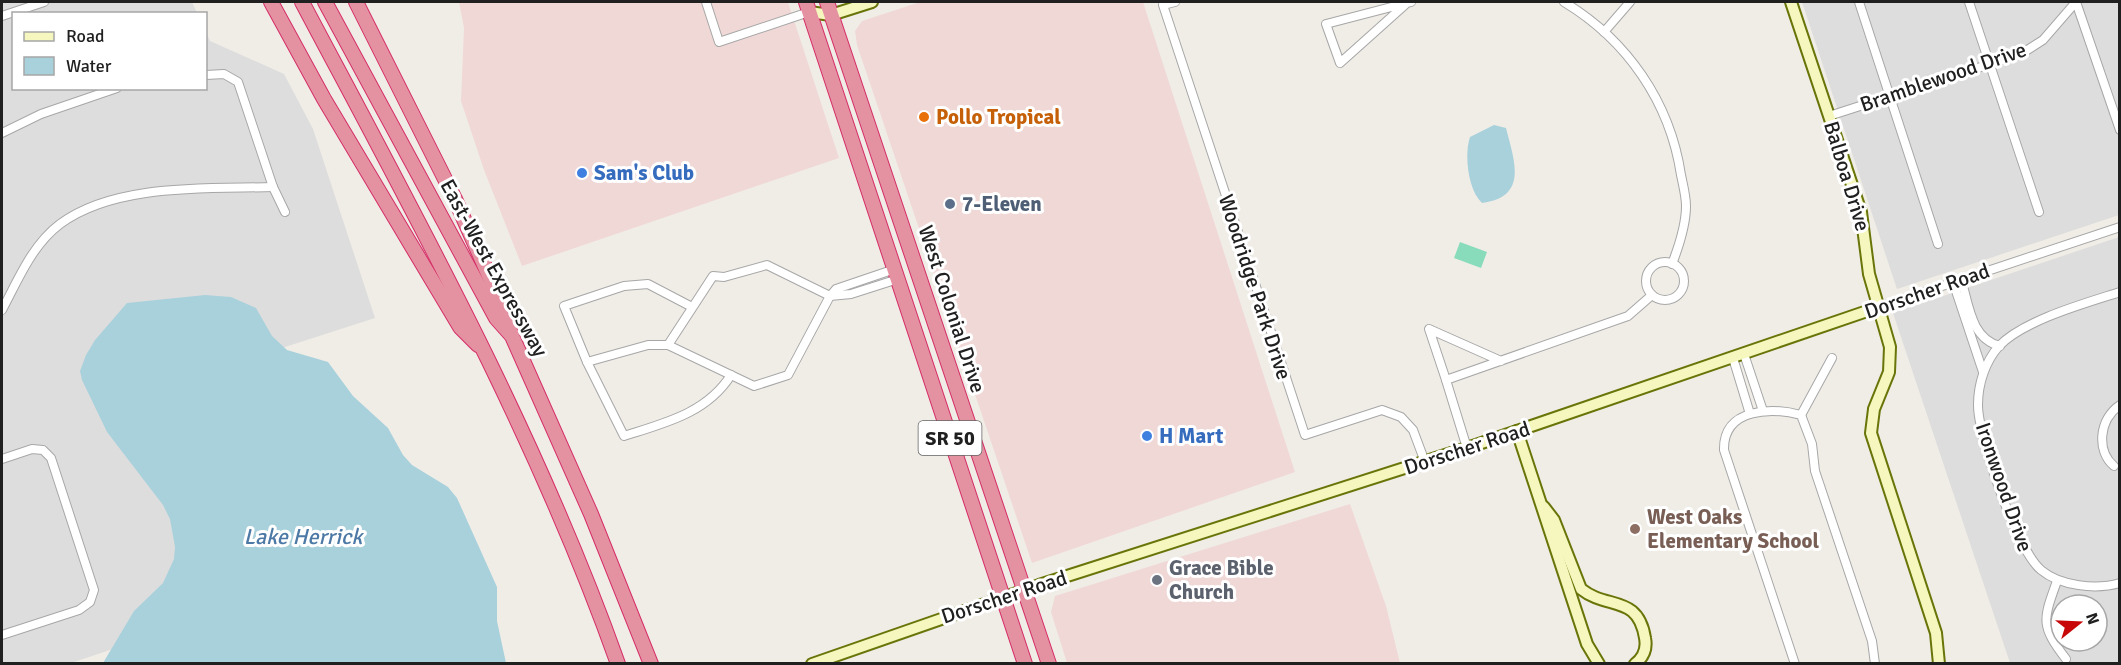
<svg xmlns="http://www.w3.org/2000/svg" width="2121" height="665" viewBox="0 0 2121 665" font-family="Signika,sans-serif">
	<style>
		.residential { fill: #dedddd; fill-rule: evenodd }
		.commercial { fill: #f0d8d7 }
		.pitch { fill: #88dcbb }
		.water { fill: #a9d1dc }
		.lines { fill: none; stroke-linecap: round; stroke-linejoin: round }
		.street-casing { stroke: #a7a7a7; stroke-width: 10 }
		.secondary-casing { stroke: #697509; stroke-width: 14 }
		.highway-casing { stroke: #d52e67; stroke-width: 16 }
		.street { stroke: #fff; stroke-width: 8 }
		.secondary { stroke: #f5f7be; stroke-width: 10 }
		.highway { stroke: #e492a2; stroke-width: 14 }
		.food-dot { fill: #e8710a; stroke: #fff; stroke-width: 2 }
		.shop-dot { fill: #3f7fe0; stroke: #fff; stroke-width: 2 }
		.service-dot { fill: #5c6f8a; stroke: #fff; stroke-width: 2 }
		.education-dot { fill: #8d6e63; stroke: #fff; stroke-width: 2 }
		.worship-dot { fill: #6b7280; stroke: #fff; stroke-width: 2 }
		.labels { text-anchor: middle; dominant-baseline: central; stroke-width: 6; stroke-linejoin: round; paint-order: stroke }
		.shield { fill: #fff; stroke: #636363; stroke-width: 1.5 }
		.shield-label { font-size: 20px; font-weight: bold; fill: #202020 }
		.street-label { font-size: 21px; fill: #202020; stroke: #fff }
		.food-label { font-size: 21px; font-weight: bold; fill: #c56008; stroke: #fff; text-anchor: start }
		.shop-label { font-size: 21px; font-weight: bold; fill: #366cbe; stroke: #fff; text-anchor: start }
		.service-label { font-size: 21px; font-weight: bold; fill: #4e5e75; stroke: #fff; text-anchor: start }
		.education-label { font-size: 21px; font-weight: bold; fill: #785e54; stroke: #fff; text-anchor: start }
		.worship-label { font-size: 21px; font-weight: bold; fill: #5b616d; stroke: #fff; text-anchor: start }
		.water-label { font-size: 22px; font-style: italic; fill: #4c79a5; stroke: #fff }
	</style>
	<rect width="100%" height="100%" fill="#f0ede7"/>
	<g class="residential">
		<path d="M2 2H192L197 13 14 14V88H206V32L210 41 284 74 313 129 375 318 211 371 284 592 71 663H2Z"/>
		<path d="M1802 2H2119V215L1897 289Z"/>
		<path d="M2119 237V663H2010L1893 313ZM2061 605H2097V641H2061Z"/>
	</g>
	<g class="commercial">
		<path d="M459 2H788L839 158 522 266 484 170 461 101 464 28Z"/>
		<path d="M920 2H1143L1295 472 1032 563 857 45 855 31 862 21Z"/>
		<path d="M1350 504 1386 606 1400 663H1067L1051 612 1055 596Z"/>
	</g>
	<path class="pitch" d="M1460 242 1487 252 1481 268 1454 258Z"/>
	<g class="water">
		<path d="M1494 125 1506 128C1514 160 1529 197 1482 203 1468 190 1464 155 1470 137Z"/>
		<path d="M205 295 231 297 256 308 272 336 287 350 328 362 353 396 388 428 403 455 412 465 448 487 457 498 497 587V621L506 663H103L134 611 163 583 174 559 175 547 170 519 163 505 107 432 82 380 80 371 86 355 95 340 127 303Z"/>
	</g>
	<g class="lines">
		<defs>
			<g id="street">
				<path d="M706 2 719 42 809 12"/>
				<path d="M1175 2 1163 5 1305 435 1382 410 1401 417 1413 430 1425 462"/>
				<path d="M1564 2C1627 40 1670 102 1681 175 1683 185 1686 196 1686 206 1686 226 1679 246 1672 264"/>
				<path d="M1859 2 1938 244"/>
				<path d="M1969 2 2039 212"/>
				<path d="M2076 2 2120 130"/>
				<path d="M1407 3 1340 63 1326 24 1407 3 1411 2"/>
				<path d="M2 16 44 2"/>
				<path d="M1604 32 1630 2"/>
				<path d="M206 75 224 74 238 82 273 187 285 212"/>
				<path d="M1829 116 2021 54 2043 40 2076 2"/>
				<path d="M2 133 41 114 117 88"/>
				<circle cx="1665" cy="281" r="19"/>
				<path d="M1961 279C1969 305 1971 339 2000 346"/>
				<path d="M1953 282 1983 372"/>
				<path d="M2120 292C2086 303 2024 320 1999 346 1985 362 1978 384 1978 405 1978 437 2017 550 2041 570 2060 586 2096 590 2120 583"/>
				<path d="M830 296 851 294 898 279"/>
				<path d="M692 307 648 284 624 286 564 306 587 362 624 436C665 423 707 413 731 375"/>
				<path d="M1879 307 2120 227"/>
				<path d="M2 310C18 280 32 245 60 224 115 183 208 189 273 187"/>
				<path d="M668 345 713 276 724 277 767 265 830 296"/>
				<path d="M1744 354 1763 411"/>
				<path d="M1733 358 1750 414"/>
				<path d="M1501 361 1429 329 1446 380 1628 316 1652 295"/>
				<path d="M587 362 648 345H668L754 386 788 375 830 296 836 289 895 269"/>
				<path d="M1446 380 1467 448"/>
				<path d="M1801 415 1832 358"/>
				<path d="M2 459 32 449 43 450 51 458 94 590 90 602 79 610 2 635"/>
				<path d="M2114 466C2096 451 2099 419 2120 405"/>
				<path d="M2057 581C2043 620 2040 625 2066 659"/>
				<path d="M1795 664 1724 450C1723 408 1771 407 1801 415L1812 444 1815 471 1872 641 1875 664"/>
			</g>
			<g id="secondary">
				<path d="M1791 2 1861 212 1869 274 1890 347 1889 372 1874 409 1871 433 1936 633 1939 664"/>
				<path d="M809 12 831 15 872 2"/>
				<path d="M1517 431 1587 644 1599 664"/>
				<path d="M1544 507 1554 520 1581 589C1607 610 1638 594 1645 638 1647 648 1644 657 1635 664"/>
				<path d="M812 664 1039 585 1467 448 1879 307"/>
			</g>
			<g id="highway">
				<path d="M271 2 324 99 460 327 478 345"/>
				<path d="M302 2C416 217 536 433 618 664"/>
				<path d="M325 2 496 318 512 336 591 514 651 664"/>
				<path d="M356 2 455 199 505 312 511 334"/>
				<path d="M806 2 1025 664"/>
				<path d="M827 2 1049 664"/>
			</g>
		</defs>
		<use href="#street" class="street-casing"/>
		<use href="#secondary" class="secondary-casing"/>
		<use href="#highway" class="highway-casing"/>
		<use href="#street" class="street"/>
		<use href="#secondary" class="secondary"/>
		<use href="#highway" class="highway"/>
	</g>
	<circle class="food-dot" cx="924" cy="117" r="6"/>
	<g class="shop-dot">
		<circle cx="582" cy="173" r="6"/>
		<circle cx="1147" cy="436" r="6"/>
	</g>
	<circle class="service-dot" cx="950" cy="204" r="6"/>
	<circle class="education-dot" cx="1635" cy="529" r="6"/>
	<circle class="worship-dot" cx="1157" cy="580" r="6"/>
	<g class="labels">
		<rect class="shield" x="918.5" y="421" width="63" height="34" rx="4.5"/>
		<g class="shield-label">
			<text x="950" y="438">SR 50</text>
		</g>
		<g class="street-label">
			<text transform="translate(1943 77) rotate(-19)">Bramblewood Drive</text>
			<text transform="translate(1847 176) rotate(73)">Balboa Drive</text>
			<text transform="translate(494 268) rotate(61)">East-West Expressway</text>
			<text transform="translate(1255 287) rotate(72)">Woodridge Park Drive</text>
			<text transform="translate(1927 291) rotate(-19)">Dorscher Road</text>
			<text transform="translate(952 309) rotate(72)">West Colonial Drive</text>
			<text transform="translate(1467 448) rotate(-18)">Dorscher Road</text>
			<text transform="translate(2004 487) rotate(71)">Ironwood Drive</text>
			<text transform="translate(1004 597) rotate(-18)">Dorscher Road</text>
		</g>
		<g class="food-label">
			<text x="936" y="117">Pollo Tropical</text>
		</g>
		<g class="shop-label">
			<text x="594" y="173">Sam's Club</text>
			<text x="1159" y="436">H Mart</text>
		</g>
		<g class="service-label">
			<text x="962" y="204">7-Eleven</text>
		</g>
		<g class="education-label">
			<text x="1647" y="517">West Oaks<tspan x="1647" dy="24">Elementary School</tspan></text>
		</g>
		<g class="worship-label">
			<text x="1169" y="568">Grace Bible<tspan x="1169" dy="24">Church</tspan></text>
		</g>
		<g class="water-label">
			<text x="303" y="536">Lake Herrick</text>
		</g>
	</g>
	<rect width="2121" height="665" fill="none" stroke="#202020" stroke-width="6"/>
	<rect x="12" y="12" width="195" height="78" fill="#ffffff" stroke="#a6a6a6" stroke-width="1.5"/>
	<rect x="24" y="32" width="30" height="9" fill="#f5f7be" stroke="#a6a6a6" stroke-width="1.5"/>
	<text x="66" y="42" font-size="18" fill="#202020">Road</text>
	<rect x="24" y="57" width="30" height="18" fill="#a9d1dc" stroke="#a6a6a6" stroke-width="1.5"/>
	<text x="66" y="72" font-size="18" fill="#202020">Water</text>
	<g transform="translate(2079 623) rotate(72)"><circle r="28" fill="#ffffff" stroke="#a6a6a6" stroke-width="1.5"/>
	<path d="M0-4.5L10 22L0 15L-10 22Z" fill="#c80808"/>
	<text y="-9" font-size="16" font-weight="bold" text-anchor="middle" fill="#202020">N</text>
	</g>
</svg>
